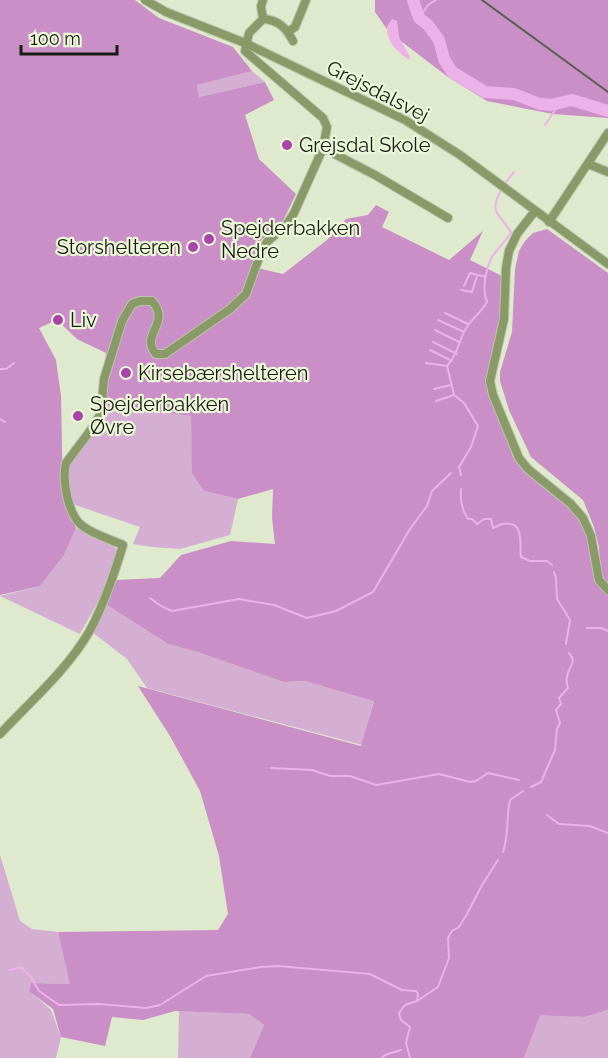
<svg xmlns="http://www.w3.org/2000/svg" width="608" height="1058" viewBox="0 0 608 1058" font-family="Raleway,sans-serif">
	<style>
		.green { fill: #d5aed3 }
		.forest { fill: #c98fc6 }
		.water { fill: #edb1ea }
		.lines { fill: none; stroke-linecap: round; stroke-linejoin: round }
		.stream { stroke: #edb1ea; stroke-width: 2 }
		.river { stroke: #edb1ea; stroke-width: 12 }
		.minor-casing { stroke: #bbc4ab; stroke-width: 10 }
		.minor { stroke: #899a68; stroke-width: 8 }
		.rail { stroke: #5a6050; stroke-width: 2 }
		.poi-dot { fill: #a944a8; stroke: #ecf7da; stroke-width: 2 }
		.labels { text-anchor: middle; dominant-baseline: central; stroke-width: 4.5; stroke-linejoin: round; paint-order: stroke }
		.street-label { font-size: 20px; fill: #181c12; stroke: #ecf7da }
		.poi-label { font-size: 20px; fill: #181c12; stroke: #ecf7da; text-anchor: start }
	</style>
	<rect width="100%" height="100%" fill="#dfe9cd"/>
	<g class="green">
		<path d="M252 71 265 82 199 97 196 85Z"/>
		<path d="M106 405 191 416 193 473 204 491 238 499 230 535 180 549 152 547 133 544 140 527 72 504 68 488 67 468 106 411Z"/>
		<path d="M76 528C85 532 107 538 114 545 126 559 88 619 80 634L0 596 40 586 64 555Z"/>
		<path d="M107 605 168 644 197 652 284 682 305 681 374 700 362 745 147 688 127 659 92 632Z"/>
		<path d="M0 855 20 921 32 929 58 932 71 984 31 983 29 990 51 1010 61 1037 56 1058H0Z"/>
		<path d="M608 1010V1058H524L540 1014 585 1017Z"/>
		<path d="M179 1011 249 1014 264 1025 250 1058H178Z"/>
	</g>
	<g class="forest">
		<path d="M0 0H135L159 18 233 47 252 71 197 85 199 97 265 82 274 100 245 115 259 159 296 194 281 225 261 240 253 267 283 274 327 240 346 219 368 215 376 205 389 212 382 227 449 260 483 231 470 260 502 276 501 317 487 380 513 457 518 464 570 509 584 527 587 536 596 581 599 587 608 594V1010L585 1017 540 1015 524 1058H250L264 1025 249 1014 175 1011 143 1020 112 1017 105 1046 61 1037 53 1009 29 991 31 983 70 984 58 932 218 930 228 914 219 856 200 791 170 736 138 686 361 746 374 701 305 681 284 682 197 652 168 644 107 605 116 580 160 578 181 555 231 541 275 544 272 518 273 489 238 499 204 491 192 473 191 416 106 405 102 378 106 353 77 339 57 320 39 328 56 360 61 396 63 495 76 528 64 555 40 586 0 595Z"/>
		<path d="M375 0H608V118L553 114 487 101 448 77 389 32 375 12Z"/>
		<path d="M547 229 608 273V584L605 582 600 567 599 547 594 527 583 500 531 457 509 410 500 381V372L512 332 515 269 519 251 525 241 533 233Z"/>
	</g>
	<path class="water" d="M392 19 397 21 399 37 410 57 409 60C397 51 386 42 387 26Z"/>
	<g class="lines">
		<g class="stream">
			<path d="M419 18 428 5 436 0"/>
			<path d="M545 125 560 103"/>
			<path d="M506 182 514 172"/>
			<path d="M464 286 470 273 486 277"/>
			<path d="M461 290 472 292 477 276"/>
			<path d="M445 313 468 324"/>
			<path d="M438 320 464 332"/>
			<path d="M435 330 459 342"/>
			<path d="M433 342 457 354"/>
			<path d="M430 350 452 361"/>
			<path d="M426 363 447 366"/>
			<path d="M0 369H6L14 363"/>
			<path d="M434 389 451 385"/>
			<path d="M436 401 454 395"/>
			<path d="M0 419 5 422"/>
			<path d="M461 475 459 467 471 447 478 426 464 403 454 395 447 366C460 352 458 338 469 324 475 316 482 311 487 302 482 290 485 272 491 259 496 249 506 242 511 232 500 214 489 214 500 192"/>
			<path d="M461 489C460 500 461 509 468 519H472L477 524 484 519H491L493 528C496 527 499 525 502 524 526 519 519 546 521 557L530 561H547L552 565"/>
			<path d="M554 572 556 578 557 599 570 620 566 644"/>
			<path d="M150 598 161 606 172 611 239 599 274 605 307 618 336 611 373 592 410 529 427 506 432 491 451 473"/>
			<path d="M587 628H601L608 631"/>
			<path d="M271 768 312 770 330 776H350L376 785 439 774 470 782 476 781 488 773 519 780"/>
			<path d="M531 787 541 782 555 750 557 729 560 723 556 710 561 704 559 698 568 688C567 685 566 681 567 677 568 666 578 664 569 653"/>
			<path d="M547 815 559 824 590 826 608 833"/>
			<path d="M503 852C509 835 506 817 510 800L523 791"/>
			<path d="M10 970 21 967 31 977 39 991 59 1005 99 1004 146 1008 160 1005 206 976 261 967 278 966 370 974 402 990 416 991 418 994 417 1001"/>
			<path d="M382 1058 385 1055 401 1050"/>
			<path d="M410 1058 406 1043 410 1027 401 1020 399 1013 405 1005 417 1001 438 987 449 958 448 938 452 931 459 927 467 914 482 885 498 860"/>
		</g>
		<path class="river" d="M413 0 419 18 428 25 439 40 444 59 452 72 485 92 514 94 540 104 551 105 572 100 608 111"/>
		<defs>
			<g id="minor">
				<path d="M145 0 166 12 245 43 405 120 460 155 608 264"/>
				<path d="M263 19 261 6 263 0"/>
				<path d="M288 32 295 27 306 0"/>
				<path d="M323 148 375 175 448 218"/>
				<path d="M588 164 608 172"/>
				<path d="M535 211 517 234 509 251 506 268 504 319 490 381 493 395 519 458 528 469 571 504 583 518 591 536 599 580 608 590"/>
				<path d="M549 222 608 133"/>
				<path d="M0 734C30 702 67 670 89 632 104 605 114 575 123 545 110 539 95 535 84 527 68 517 62 481 66 463L90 431 101 413 104 379 122 321 132 304 140 301H152C172 324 139 334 156 354H165L230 309 246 294 260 255 267 242 287 224 294 213 323 148 327 127 323 118 245 51 249 33 263 19C279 20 286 28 293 41"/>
			</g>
		</defs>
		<use href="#minor" class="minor-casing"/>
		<use href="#minor" class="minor"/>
		<path class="rail" d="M482 0 608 92"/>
	</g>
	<g class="poi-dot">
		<circle cx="287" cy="145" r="6"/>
		<circle cx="209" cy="239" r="6"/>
		<circle cx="193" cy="247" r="6"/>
		<circle cx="58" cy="320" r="6"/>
		<circle cx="126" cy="373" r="6"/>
		<circle cx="78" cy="416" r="6"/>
	</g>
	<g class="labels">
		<g class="street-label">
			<text transform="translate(378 91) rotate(27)">Grejsdalsvej</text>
		</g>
		<g class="poi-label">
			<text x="299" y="145">Grejsdal Skole</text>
			<text x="221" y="228">Spejderbakken<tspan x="221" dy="23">Nedre</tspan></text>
			<text x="181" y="247" text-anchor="end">Storshelteren</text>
			<text x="70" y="320">Liv</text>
			<text x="138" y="373">Kirsebærshelteren</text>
			<text x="90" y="404">Spejderbakken<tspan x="90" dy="23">Øvre</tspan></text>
		</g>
	</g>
	<path d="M21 45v9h96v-9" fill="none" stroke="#181c12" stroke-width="3"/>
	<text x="30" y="45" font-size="18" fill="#181c12" stroke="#ecf7da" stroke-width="4.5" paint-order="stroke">100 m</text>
</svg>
